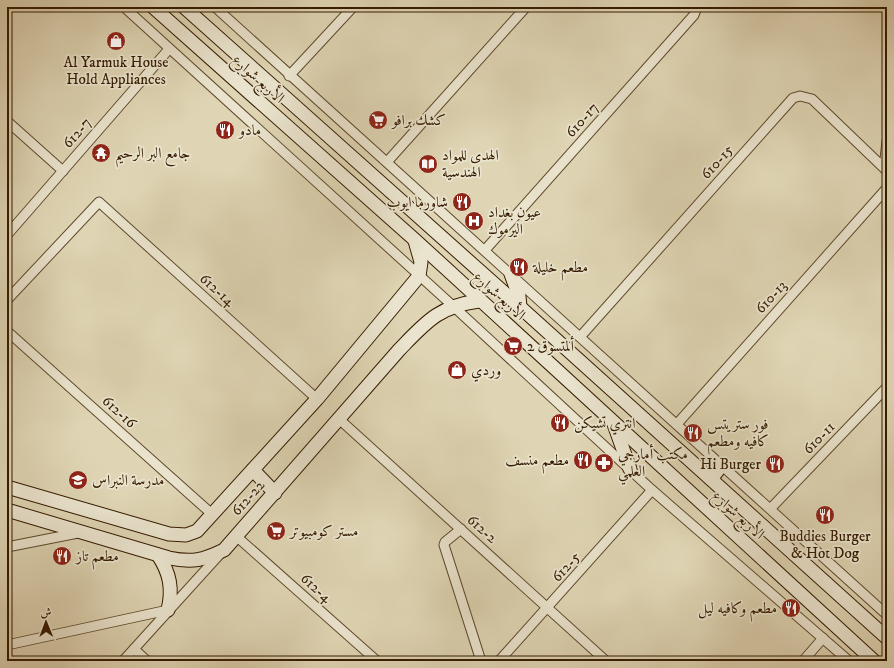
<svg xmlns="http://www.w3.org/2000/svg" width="894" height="668" viewBox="0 0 894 668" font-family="'IM FELL DW Pica',Amiri,serif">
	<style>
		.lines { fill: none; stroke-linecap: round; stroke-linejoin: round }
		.street-casing { stroke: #604a2d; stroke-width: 11 }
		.secondary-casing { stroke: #351b00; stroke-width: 15 }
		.street { stroke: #eae4ce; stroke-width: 9 }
		.secondary { stroke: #eae4ce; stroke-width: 13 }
		.labels { text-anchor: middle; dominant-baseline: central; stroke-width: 3.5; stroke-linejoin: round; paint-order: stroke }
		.poi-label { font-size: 15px; fill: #351b00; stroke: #eae4ce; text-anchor: start }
		.street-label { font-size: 15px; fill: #351b00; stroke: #eae4ce }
	</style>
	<rect width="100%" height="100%" fill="#dfd5b4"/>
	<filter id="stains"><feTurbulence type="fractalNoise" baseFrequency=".005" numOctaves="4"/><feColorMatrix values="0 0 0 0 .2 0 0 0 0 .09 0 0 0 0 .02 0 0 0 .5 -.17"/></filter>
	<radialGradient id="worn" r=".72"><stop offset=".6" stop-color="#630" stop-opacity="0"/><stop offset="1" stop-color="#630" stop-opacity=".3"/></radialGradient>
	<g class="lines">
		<defs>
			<g id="street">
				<path d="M124 7 453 306 652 490 849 661"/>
				<path d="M215 7 887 615"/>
				<path d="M289 76 353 7"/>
				<path d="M7 121 63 171"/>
				<path d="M887 141 885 159 887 170"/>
				<path d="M387 162 526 7"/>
				<path d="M7 235 169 49"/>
				<path d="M485 250 694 15 697 7"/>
				<path d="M7 300 99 202 317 399"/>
				<path d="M7 331 213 515"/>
				<path d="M580 337 793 98 800 96 812 99 887 171"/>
				<path d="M339 419 606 661"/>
				<path d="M677 424 887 188"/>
				<path d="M771 508 887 387"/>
				<path d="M461 529 445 542 444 545 481 661"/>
				<path d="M236 536 377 661"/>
				<path d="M7 547 78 533"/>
				<path d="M7 645 168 610"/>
				<path d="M134 649 147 661"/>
				<path d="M123 661 220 554"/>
				<path d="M499 661 652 490"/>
				<path d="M803 661 823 638"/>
			</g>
			<g id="secondary">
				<path d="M153 7 415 240 874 661"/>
				<path d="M184 7 520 307 887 638"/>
				<path d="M511 274 519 296 520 307"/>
				<path d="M614 424 630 469"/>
				<path d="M253 470 275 493"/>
				<path d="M711 479 722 465"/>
				<path d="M7 487 169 534 186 535 197 531 317 399 419 276 421 262 415 241"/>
				<path d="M7 510 169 558C193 563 203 560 224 550L399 350C426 322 439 306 479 301"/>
				<path d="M158 555C170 573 173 589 168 610"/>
			</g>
		</defs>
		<use href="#street" class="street-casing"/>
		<use href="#secondary" class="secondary-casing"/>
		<use href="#street" class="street"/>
		<use href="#secondary" class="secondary"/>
	</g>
	<defs>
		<symbol id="shop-disc" viewBox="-11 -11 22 22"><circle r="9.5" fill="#8f2418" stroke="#eae4ce"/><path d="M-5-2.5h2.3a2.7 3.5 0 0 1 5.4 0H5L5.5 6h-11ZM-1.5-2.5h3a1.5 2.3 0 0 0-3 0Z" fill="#fff"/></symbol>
		<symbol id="supermarket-disc" viewBox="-11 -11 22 22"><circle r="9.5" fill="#8f2418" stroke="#eae4ce"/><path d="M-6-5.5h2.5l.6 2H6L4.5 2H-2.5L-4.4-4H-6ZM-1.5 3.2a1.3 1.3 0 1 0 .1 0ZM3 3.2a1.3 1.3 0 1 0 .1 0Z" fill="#fff"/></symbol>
		<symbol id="restaurant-disc" viewBox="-11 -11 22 22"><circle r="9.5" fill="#8f2418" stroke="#eae4ce"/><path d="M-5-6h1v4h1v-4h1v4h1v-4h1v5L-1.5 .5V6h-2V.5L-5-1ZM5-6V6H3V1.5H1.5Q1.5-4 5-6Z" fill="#fff"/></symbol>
		<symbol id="temple-disc" viewBox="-11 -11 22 22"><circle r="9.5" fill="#8f2418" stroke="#eae4ce"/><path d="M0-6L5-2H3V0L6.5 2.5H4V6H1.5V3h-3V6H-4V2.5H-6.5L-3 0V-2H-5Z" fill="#fff"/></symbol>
		<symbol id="library-disc" viewBox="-11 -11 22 22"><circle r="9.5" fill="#8f2418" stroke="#eae4ce"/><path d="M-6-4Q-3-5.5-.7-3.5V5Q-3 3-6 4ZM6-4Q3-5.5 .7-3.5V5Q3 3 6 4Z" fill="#fff"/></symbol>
		<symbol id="hospital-disc" viewBox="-11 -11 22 22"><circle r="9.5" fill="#8f2418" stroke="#eae4ce"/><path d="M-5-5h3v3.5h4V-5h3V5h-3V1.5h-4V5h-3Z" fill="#fff"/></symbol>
		<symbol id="pharmacy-disc" viewBox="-11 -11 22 22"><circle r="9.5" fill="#8f2418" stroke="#eae4ce"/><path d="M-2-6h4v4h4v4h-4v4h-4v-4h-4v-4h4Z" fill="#fff"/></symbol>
		<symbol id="school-disc" viewBox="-11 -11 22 22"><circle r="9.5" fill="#8f2418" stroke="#eae4ce"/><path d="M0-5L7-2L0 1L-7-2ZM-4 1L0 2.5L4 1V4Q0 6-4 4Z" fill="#fff"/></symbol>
	</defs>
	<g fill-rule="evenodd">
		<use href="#shop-disc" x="105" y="30" width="22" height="22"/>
		<use href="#supermarket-disc" x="367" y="109" width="22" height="22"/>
		<use href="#restaurant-disc" x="214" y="119" width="22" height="22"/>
		<use href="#temple-disc" x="90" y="142" width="22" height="22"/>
		<use href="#library-disc" x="417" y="153" width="22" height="22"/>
		<use href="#restaurant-disc" x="451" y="191" width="22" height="22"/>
		<use href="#hospital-disc" x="463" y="210" width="22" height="22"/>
		<use href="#restaurant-disc" x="508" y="256" width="22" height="22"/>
		<use href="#supermarket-disc" x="502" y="335" width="22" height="22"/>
		<use href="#shop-disc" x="446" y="359" width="22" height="22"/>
		<use href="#restaurant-disc" x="549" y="412" width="22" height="22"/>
		<use href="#restaurant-disc" x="682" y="422" width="22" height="22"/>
		<use href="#restaurant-disc" x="572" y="449" width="22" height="22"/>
		<use href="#pharmacy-disc" x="593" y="452" width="22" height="22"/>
		<use href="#restaurant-disc" x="764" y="453" width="22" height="22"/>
		<use href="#school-disc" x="67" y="469" width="22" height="22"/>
		<use href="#restaurant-disc" x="814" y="504" width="22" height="22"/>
		<use href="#supermarket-disc" x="265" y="520" width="22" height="22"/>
		<use href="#restaurant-disc" x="51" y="545" width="22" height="22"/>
		<use href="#restaurant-disc" x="780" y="597" width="22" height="22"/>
	</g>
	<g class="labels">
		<g class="poi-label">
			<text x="116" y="62" text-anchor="middle">Al Yarmuk House<tspan x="116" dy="17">Hold Appliances</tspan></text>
			<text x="392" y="120">كشك برافو</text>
			<text x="239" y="130">مادو</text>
			<text x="115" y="153">جامع البر الرحيم</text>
			<text x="442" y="155">الهدى للمواد<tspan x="442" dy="17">الهندسية</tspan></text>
			<text x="448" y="202" text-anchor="end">شاورما ايوب</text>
			<text x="488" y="212">عيون بغداد<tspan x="488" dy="17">اليرموك</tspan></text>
			<text x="533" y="267">مطعم خليلة</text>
			<text x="527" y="346">ألمتسوق 2</text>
			<text x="471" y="370">وردي</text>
			<text x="574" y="423">انتري تشيكن</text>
			<text x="707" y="424">فور ستريتس<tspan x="707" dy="17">كافيه ومطعم</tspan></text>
			<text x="618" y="454">مكتب أمارجي<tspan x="618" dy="17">العلمي</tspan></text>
			<text x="569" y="460" text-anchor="end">مطعم منسف</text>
			<text x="761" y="464" text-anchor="end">Hi Burger</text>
			<text x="92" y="480">مدرسة النبراس</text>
			<text x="290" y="531">مستر كومبيوتر</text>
			<text x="825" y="536" text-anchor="middle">Buddies Burger<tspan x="825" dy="17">&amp; Hot Dog</tspan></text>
			<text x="76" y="556">مطعم تاز</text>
			<text x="777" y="608" text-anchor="end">مطعم وكافيه ليل</text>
		</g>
		<g class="street-label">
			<text transform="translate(258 79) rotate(42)">الأربع شوارع</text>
			<text transform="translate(582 120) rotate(-48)">610-17</text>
			<text transform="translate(77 133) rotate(-49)">612-7</text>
			<text transform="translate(717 162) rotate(-48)">610-15</text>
			<text transform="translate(217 290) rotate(42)">612-14</text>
			<text transform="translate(499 296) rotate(42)">الأربع شوارع</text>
			<text transform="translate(771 297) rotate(-48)">610-13</text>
			<text transform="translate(119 412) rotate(42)">612-16</text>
			<text transform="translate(819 438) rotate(-46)">610-11</text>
			<text transform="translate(248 498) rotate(-48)">612-22</text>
			<text transform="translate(738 515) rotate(42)">الأربع شوارع</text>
			<text transform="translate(482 529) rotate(42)">612-2</text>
			<text transform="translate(566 567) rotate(-48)">612-5</text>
			<text transform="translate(316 588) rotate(42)">612-4</text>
		</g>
	</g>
	<rect width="894" height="668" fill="none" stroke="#dfd5b4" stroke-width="24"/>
	<rect x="8" y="8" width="878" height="652" fill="none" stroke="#351b00" stroke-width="2"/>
	<rect x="12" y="12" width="870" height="644" fill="none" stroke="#351b00"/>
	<g transform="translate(46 622) rotate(359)" stroke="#eae4ce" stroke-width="3" paint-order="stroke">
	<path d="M0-3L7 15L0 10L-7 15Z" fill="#351b00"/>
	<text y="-6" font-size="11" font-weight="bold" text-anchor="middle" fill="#351b00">ش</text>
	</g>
	<rect width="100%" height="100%" filter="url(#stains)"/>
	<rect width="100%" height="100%" fill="url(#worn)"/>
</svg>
